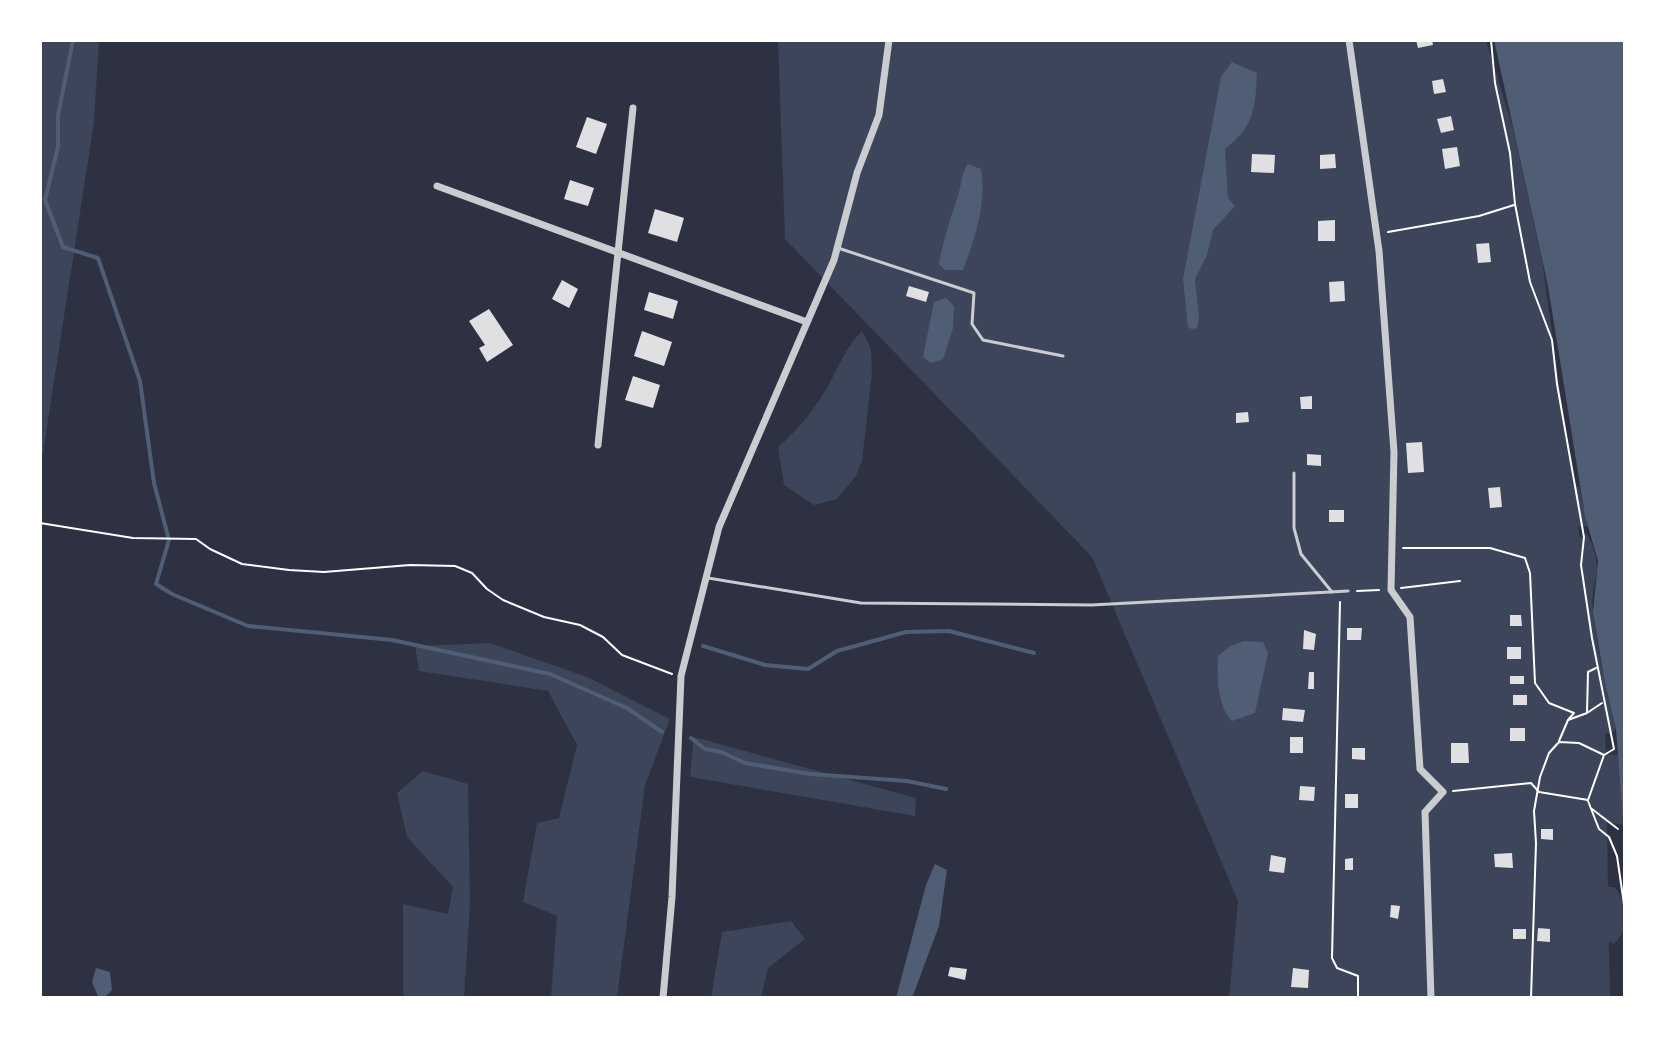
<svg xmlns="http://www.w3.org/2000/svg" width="1665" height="1038" viewBox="0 0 1665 1038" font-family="'Fira Sans',sans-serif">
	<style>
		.green { fill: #3c4559 }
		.water { fill: #4f5d75 }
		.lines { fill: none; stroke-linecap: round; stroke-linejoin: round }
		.stream { stroke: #4f5d75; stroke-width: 4 }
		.building { fill: #e0e0e3 }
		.path { stroke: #fff; stroke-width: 2 }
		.service { stroke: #caccd0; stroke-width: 3 }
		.minor { stroke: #caccd0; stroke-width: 7 }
	</style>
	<rect width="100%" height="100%" fill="#2d3142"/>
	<g class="green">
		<path d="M40 40H99L94 122 43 453 40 456Z"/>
		<path d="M778 40H1486L1513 128 1542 260 1573 485 1579 487 1588 526 1578 527 1580 538 1587 534C1607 573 1589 577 1593 612 1597 651 1607 690 1616 729L1610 734 1605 733 1606 754 1619 755 1624 825 1607 822 1608 887H1614C1629 905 1630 928 1614 944L1609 941 1610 998H1229L1238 901 1092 557 785 239Z"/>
		<path d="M862 331 871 349 872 374 862 461 856 476 837 499 814 505 784 485 778 447C799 429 815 409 829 384 840 364 846 347 862 331Z"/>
		<path d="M490 643 587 677 670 719 645 785 617 998H551L557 916 523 902 537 823 559 818 577 745 548 691 419 671 415 646Z"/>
		<path d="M694 737 916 798 915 816 690 777Z"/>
		<path d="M423 771 468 784 470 903 464 998H406L403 993V904L448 914 453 887 407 837 397 793Z"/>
		<path d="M791 921 805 939 768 968 761 998H711L722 932Z"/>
	</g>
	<g class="water">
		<path d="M1494 40H1625V845L1616 729 1605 683 1593 613 1598 561 1585 516 1548 286Z"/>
		<path d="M1232 62 1257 73C1255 109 1255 125 1225 149L1228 198 1235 206 1213 230 1207 255 1195 279 1199 318 1197 328 1191 329 1188 327 1183 279 1221 77Z"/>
		<path d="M968 164 981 169C987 202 975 239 963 270H945L939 264C943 240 951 218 958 195 962 184 961 173 968 164Z"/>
		<path d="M946 298 954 306 953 328 943 359 931 363 923 357 934 302Z"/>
		<path d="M1244 641 1263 642 1268 653 1255 713 1232 721C1217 706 1217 676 1218 656L1230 646Z"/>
		<path d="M935 864 947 870 939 926 912 998H896L926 885Z"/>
		<path d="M96 968 110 972 112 990 104 998 98 996 92 982Z"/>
	</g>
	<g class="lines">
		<g class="stream">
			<path d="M73 40 58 115V147L45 200 63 247 98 258 140 381 154 483 169 540 156 584 172 594 248 626 392 640 550 674 627 708 662 732"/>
			<path d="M703 646 765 665 808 669 837 651 906 632 949 631 1034 653"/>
			<path d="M691 738 705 749 721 752 745 763 810 774 907 781 946 789"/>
		</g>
	</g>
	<g class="building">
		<path d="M1416 40H1432L1433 45 1418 48Z"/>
		<path d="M1443 79 1446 92 1434 94 1432 81Z"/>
		<path d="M1451 116 1454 130 1441 133 1437 119Z"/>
		<path d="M587 117 607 124 596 154 576 147Z"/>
		<path d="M1457 147 1460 166 1445 169 1442 149Z"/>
		<path d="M1252 154 1275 155 1274 173 1251 172Z"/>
		<path d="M1335 154 1336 168 1320 169V155Z"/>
		<path d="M570 180 594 188 588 206 564 199Z"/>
		<path d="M655 209 684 218 677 242 648 233Z"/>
		<path d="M1335 220V241H1318V221Z"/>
		<path d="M1489 243 1491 262 1478 263 1476 244Z"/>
		<path d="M562 280 578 289 569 308 552 299Z"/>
		<path d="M1344 281 1345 301 1330 302 1329 282Z"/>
		<path d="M909 286 929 292 926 302 906 296Z"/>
		<path d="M649 292 678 301 673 319 644 310Z"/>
		<path d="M489 309 513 345 487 362 479 348 485 345 469 321Z"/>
		<path d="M642 331 672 342 664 366 634 356Z"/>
		<path d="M633 376 660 385 653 408 625 400Z"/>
		<path d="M1312 396V409H1301L1300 397Z"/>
		<path d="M1248 412 1249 422 1236 423V413Z"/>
		<path d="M1422 442 1424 472 1408 473 1406 443Z"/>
		<path d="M1307 454 1321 455V466L1307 465Z"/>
		<path d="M1500 487 1502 507 1490 508 1488 488Z"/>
		<rect x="1329" y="510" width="15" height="12"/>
		<path d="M1510 615H1521L1522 626H1510Z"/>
		<path d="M1347 628H1362L1361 640H1347Z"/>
		<path d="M1304 630 1316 634 1314 650 1303 649Z"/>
		<rect x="1507" y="647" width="14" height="12"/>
		<path d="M1309 672H1314V689H1308Z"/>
		<rect x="1510" y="676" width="14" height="8"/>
		<rect x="1513" y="695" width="14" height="10"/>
		<path d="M1283 708 1305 710 1303 722 1282 720Z"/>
		<rect x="1510" y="728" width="15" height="13"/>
		<rect x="1290" y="737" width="13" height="16"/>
		<path d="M1451 743H1468L1469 763H1451Z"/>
		<path d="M1352 748H1365V760L1352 759Z"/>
		<path d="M1300 786 1315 787 1314 801 1299 800Z"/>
		<rect x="1345" y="794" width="13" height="14"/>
		<path d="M1541 829H1553V840L1541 839Z"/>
		<path d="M1512 853 1513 868 1495 867 1494 854Z"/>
		<path d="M1271 855 1286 858 1284 873 1269 871Z"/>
		<path d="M1353 858V870H1345V859Z"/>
		<path d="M1391 905 1400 906 1398 919 1390 917Z"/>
		<path d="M1538 928 1550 929V942L1537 941Z"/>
		<rect x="1513" y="929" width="13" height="10"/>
		<path d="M950 967 967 969 965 980 948 976Z"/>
		<path d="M1293 968 1309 970 1308 988 1291 987Z"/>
	</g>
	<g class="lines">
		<g class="path">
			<path d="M1388 232 1479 216 1514 205"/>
			<path d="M40 523 133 538 196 539 210 549 242 564 289 570 324 572 410 565 455 566 472 573 487 589 503 600 544 617 580 625 603 637 622 655 672 674"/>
			<path d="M1403 548H1490L1525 558 1530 573 1535 683 1549 703 1574 713 1568 720"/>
			<path d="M1401 588 1460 581"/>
			<path d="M1357 591 1379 590"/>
			<path d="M1340 602 1332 958 1337 968 1358 976V998"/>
			<path d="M1587 712 1588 672 1596 668"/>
			<path d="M1559 741 1568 720 1587 713 1602 703"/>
			<path d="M1453 791 1531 783 1539 792 1588 800 1604 755 1614 749 1592 638 1581 565 1584 537 1557 384 1552 340 1530 282 1515 204 1510 153 1495 83 1491 40"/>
			<path d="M1588 801 1599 829 1609 837 1617 856 1625 911"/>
			<path d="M1592 809 1618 829"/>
			<path d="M1625 919V936"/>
			<path d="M1531 998 1536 843 1534 811 1540 777 1549 753 1559 742 1579 743 1604 755"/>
		</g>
		<g class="service">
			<path d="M838 248 974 293 972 324 983 340 1063 356"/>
			<path d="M1294 473V528L1301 554 1332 592"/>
			<path d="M708 578 861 603 1092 605 1348 591"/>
		</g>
		<g class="minor">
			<path d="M1349 40 1379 251 1394 452 1391 590 1410 617 1420 769 1443 792 1425 812 1431 998"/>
			<path d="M437 186 807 322"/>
			<path d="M598 445 633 108"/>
			<path d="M663 998 672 897 681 676 719 527 834 260 857 173 879 115 889 40"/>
		</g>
	</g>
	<rect width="1665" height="1038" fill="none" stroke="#ffffff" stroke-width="84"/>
</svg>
